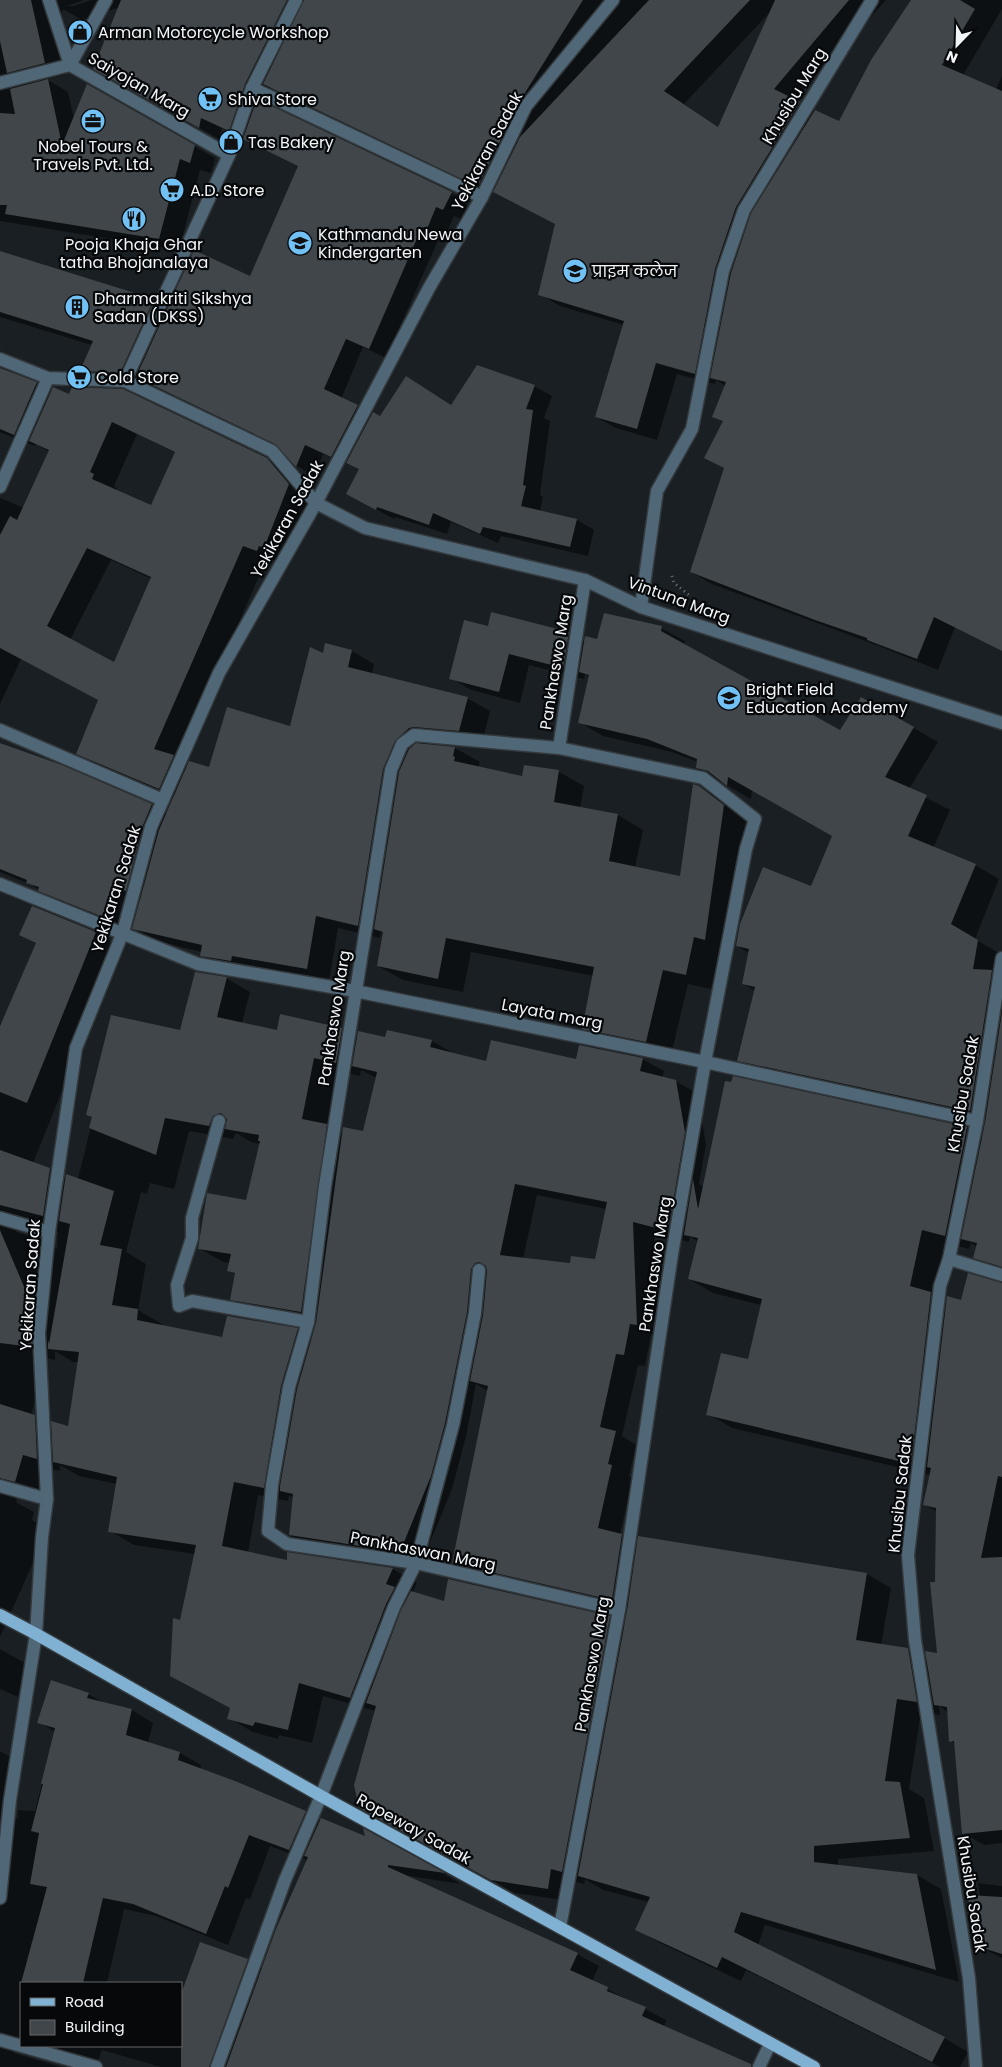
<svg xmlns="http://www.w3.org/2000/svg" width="1002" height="2067" viewBox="0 0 1002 2067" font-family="Poppins,'Noto Sans Devanagari',sans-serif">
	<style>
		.shadow { fill: #0007; fill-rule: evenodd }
		.building { fill: #40464a; fill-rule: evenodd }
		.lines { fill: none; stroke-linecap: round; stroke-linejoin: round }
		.minor-casing { stroke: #33393c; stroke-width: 15 }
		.major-casing { stroke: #33393c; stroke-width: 15 }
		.path { stroke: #72777a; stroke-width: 3; stroke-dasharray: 1 4; stroke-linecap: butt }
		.minor { stroke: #506777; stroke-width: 12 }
		.major { stroke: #80b1d3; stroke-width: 12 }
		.labels { text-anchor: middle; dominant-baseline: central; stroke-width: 4.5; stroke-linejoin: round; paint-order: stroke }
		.poi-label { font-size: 16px; fill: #f2f5f8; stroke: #06080a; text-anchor: start }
		.street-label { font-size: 16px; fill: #f2f5f8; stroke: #06080a }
	</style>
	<rect width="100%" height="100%" fill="#191f22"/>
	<g class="shadow">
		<path d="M0 0H84L67 6H74L91 0H886L857 32 854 30 794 101 839 123 913 0H1002V9L963 75 996 90 1002 76V651L955 627 938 670 879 646 712 584 691 572 725 469 706 457 724 422 714 416 726 386 716 380 715 384 677 374 657 440 616 428 596 417 624 325 560 306 540 294 556 224 486 188 485 190 270 87 262 103 451 193 468 203 461 219 454 216 444 238 440 236 386 358 363 347 341 399 381 417 407 377 452 406 534 386 552 396 544 418 550 421 540 495 543 497 540 511 577 520 594 530 588 556 501 536 498 543 451 522 447 534 395 517 394 519 347 493 360 469 350 464 349 465 323 454 314 476 297 466 279 446 142 380 140 384 101 382 81 371 92 345 0 317V253L153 300 169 308 251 278 299 166 222 128 219 139 95 68 120 7 82 20 63 9 61 14 65 26 55 29 65 75 46 79 68 92 74 119 88 86 215 158 211 173 200 170 179 250 0 221ZM771 11 719 128 684 104Z"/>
		<path d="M0 368 52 392 266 459 291 473 313 499 281 563 267 558 179 760 188 765 210 769 291 728 324 654 352 651 374 664 372 674 467 698 490 711 482 743 432 741 426 746 455 748 480 762 478 768 523 777 525 766 559 772 584 786 580 808 618 815 643 830 635 867 681 877 699 787 725 802 749 821 730 953 719 951 711 989 688 984 671 1055 608 1043 583 1028 594 976 471 952 463 992 403 980 378 966 384 934 381 932 380 938 338 928 329 981 224 968 202 955V952L156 941 134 928 141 901 138 900 127 929 63 904 32 885 0 872V743L61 766 152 805 167 814 174 798 102 767 78 753 99 700 21 659 0 704V498L24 508 50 452 36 444 35 446 0 432ZM137 434 176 453 151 507 116 491 117 489 114 486ZM111 560 152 579 114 664 70 640Z"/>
		<path d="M489 628 568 633 585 642 661 628 685 641 684 645 840 731 861 698 938 742 909 789 950 810 933 848 975 865 999 879 975 939 1002 955V1271L974 1257 977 1247 971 1243 969 1249 946 1243 934 1295 947 1303 962 1301 1002 1284V1843L984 1845 964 1833 955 1744 951 1741 948 1712 939 1706 940 1715 921 1712 909 1789 924 1798 934 1851 838 1859V1866L917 1875 941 1889 959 1982 765 1925 758 1945 944 2038 968 2052 960 2067H940L746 1970 741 1981 660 1943 636 1929 649 1902 603 1890 585 1879 584 1884 573 1881 570 1901 515 1893 383 1820 376 1711 323 1696 312 1743 279 1735 278 1739 253 1732 229 1718 231 1708 181 1621 195 1554 134 1545 110 1531 117 1484 79 1476 60 1465V1471L47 1468 39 1495 23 1491 16 1497 17 1503 34 1512 32 1520 48 1529 0 1637V1023L2 1024 37 944 21 935 32 907 96 933 120 947 33 1163 50 1169 66 1179H78L93 1118 181 1032 226 978 250 992 242 1023 278 1031 341 1029 358 1038 432 1041 453 1053 487 1062 642 1059 664 1071 662 1078 675 1081 697 1093 706 1144 699 1184 704 1187 734 1078 967 1128 983 1138 986 1122 762 1074 738 1060 755 991 744 984 749 953 737 946 811 888 833 835 752 789 751 799 697 768 698 762 672 752 603 736 579 722 590 677 585 674 584 679 529 665 520 703 471 690 451 678ZM361 1070 377 1078 364 1132 343 1134 327 1126 338 1071 360 1076ZM189 1131 233 1139 236 1133 251 1142 260 1144 247 1201 199 1248 223 1262 230 1263 229 1270 236 1275 231 1299 255 1313 317 1324 313 1339 297 1330 223 1338 162 1326V1324L138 1310 146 1264 126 1252 141 1192 147 1194 150 1183 174 1189ZM537 1195 606 1209 596 1260 571 1264 523 1259ZM27 1223 58 1232 57 1249 40 1239 16 1232 19 1225ZM654 1233 689 1242 690 1237 699 1242 689 1279 713 1293 761 1305 749 1360 708 1414 732 1428 931 1475 925 1505 938 1512 936 1583 938 1655 928 1661 908 1650 881 1645 891 1588 867 1574 639 1538 638 1544 620 1534 633 1478 629 1476 636 1445 622 1436 638 1365 645 1366 651 1335 658 1337ZM55 1351 73 1362H78L69 1428 53 1427 31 1415 46 1358 55 1360ZM476 1384 488 1391 453 1562 474 1575 628 1610 625 1627 609 1617 445 1603 412 1593 417 1583 393 1569 288 1554V1562L248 1553 258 1495 288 1501 289 1495 294 1498 291 1536 313 1548 421 1564 452 1489 466 1436Z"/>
		<path d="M0 1649 32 1667 18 1697 0 1689Z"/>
		<path d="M88 1694 106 1704 132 1710 153 1723 148 1743 180 1753 201 1765 200 1770 305 1812 320 1821 367 1839 365 1831 444 1874 461 1884 409 1876V1878L577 1954 599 1966 592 1981 666 2020 664 2027 738 2067H161L102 2050 97 2064 31 2046H181L247 1960 263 1969 308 1860 270 1846 250 1899 246 1898 228 1945 156 1916 124 1909 107 1983H21V2045L16 2046 14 2053 61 2067H0V1751L14 1759 2 1810 18 1819V1810L35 1811 55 1732 39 1722Z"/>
		<path d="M978 1883 1002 1886V1958L974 1944 980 1897Z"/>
	</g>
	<g class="building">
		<path d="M0 0H31L45 63 7 73 0 41Z"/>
		<path d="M121 0H287L245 84 229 131 201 118 199 128 93 69Z"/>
		<path d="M304 0H583L498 136 501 139 479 184 465 177 464 180 263 84Z"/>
		<path d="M649 0H750L664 91 718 127 775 0H849L774 89 800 102 736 207 715 269 695 374 656 363 637 429 595 417 624 321 538 295 555 224 493 192 520 137Z"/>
		<path d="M911 0H960L975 9 942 65 1002 91V651L934 617 917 659 867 640V638L815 620 690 572 724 468 704 458 723 421 712 417 726 382 710 378 731 273 751 213 815 110 839 121 871 60Z"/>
		<path d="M48 79 62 145 87 84 195 145 190 163 180 159 159 239 5 214 7 205H0V113L15 114 10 89Z"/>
		<path d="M257 99 452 192 443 210 436 207 427 229 422 227 369 349 346 339 324 389 358 405 331 457 305 445 296 467 275 444 136 377 194 250 250 276 298 166 243 139Z"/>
		<path d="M0 251 154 299 120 373 80 371 93 341 0 312Z"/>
		<path d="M477 365 535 385 526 409 533 410 523 485 526 486 521 506 577 519 570 547 483 527 480 534 433 513 429 525 377 507 376 510 346 494 359 469 346 463 373 412 380 416 406 376 451 405Z"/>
		<path d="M0 368 37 382 14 435 0 429Z"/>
		<path d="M53 387 69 394 72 387 123 389 267 458 289 484 264 548 259 546 257 551 243 546 154 749 174 755 159 789 76 754 98 700 0 648V535L10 516 17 520 49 450 29 441ZM112 422 175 452 151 505 92 479 94 474 90 472ZM87 548 151 577 114 662 47 626Z"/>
		<path d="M491 612 569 632 563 668 509 654 499 692 449 679 464 620 488 626Z"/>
		<path d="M604 613 662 626 661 631 840 730 861 697 914 727 885 777 927 795 908 836 976 864 951 924 978 940 973 969 992 970 970 1111 737 1061 755 987 742 984 749 949 736 946 740 924 763 867 811 886 832 836 728 777 727 786 708 771 696 768 697 759 647 739 578 723 589 675 579 672 585 636 597 639Z"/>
		<path d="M325 643 352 650 348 667 468 697 459 731 414 727 409 728 395 741 383 769 358 926 316 916 307 969 232 956 231 961 200 956 202 945 132 929 159 830 189 761 209 767 227 707 290 726 310 647 323 653Z"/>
		<path d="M0 743 62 765 152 804 143 825 126 891 114 887 103 917 38 891 39 887 26 883 27 880 0 869Z"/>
		<path d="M416 743 455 747 453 756 455 757 454 761 522 776 524 765 559 770 554 802 618 814 609 861 680 876 693 784 699 786 724 805 705 940 694 937 686 975 663 970 646 1042 582 1029 594 967 446 938 438 979 377 966 383 932 374 929 399 772 409 749Z"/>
		<path d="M32 906 96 932 27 1103 0 1092V1026L36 943 19 935Z"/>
		<path d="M195 972 227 977 217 1017 277 1030 280 1014 342 1028 336 1063 314 1058 302 1119 327 1124 301 1312 230 1300 235 1273 227 1271 231 1254 198 1249 207 1193 246 1200 260 1141H258L259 1135 225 1129 227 1119 221 1113 213 1116 209 1126 165 1118 156 1155 89 1128 92 1117 86 1115 111 1015 180 1030Z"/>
		<path d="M1002 1012V1267L973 1258 977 1243 961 1239 985 1123Z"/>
		<path d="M387 1030 432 1040 430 1047 486 1061 491 1040 576 1059 579 1045 643 1058 640 1071 676 1080 685 1132 668 1231 633 1222 637 1325 630 1324 624 1355 616 1354 600 1427 616 1431 608 1464 612 1465 598 1528 622 1534 612 1600 452 1563 488 1386 470 1381 483 1315 487 1271 486 1266 480 1262 475 1263 471 1269 467 1312 445 1423 431 1476 400 1552 289 1535 293 1494 280 1491V1486L297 1389 316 1323 343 1127 363 1131 377 1072 352 1066 358 1031 385 1037ZM515 1184 607 1202 595 1259 571 1256 570 1263 500 1255Z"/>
		<path d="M733 1076 967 1127 945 1236 922 1230 910 1286 931 1292 911 1464 706 1415 721 1353 748 1359 762 1299 688 1279 698 1238 684 1235 693 1179 698 1209 725 1081 731 1082Z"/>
		<path d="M0 1150 50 1168 43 1216 0 1205Z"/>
		<path d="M66 1174 114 1191 100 1245 122 1249 112 1305 138 1309 137 1320 222 1337 227 1316 298 1328 281 1386 264 1488 234 1482 222 1546 287 1560V1552L393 1568 386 1584 395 1587 386 1604 350 1698 299 1683 288 1730 255 1722 253 1726 227 1719 230 1708 170 1676 173 1618 180 1620 196 1545 108 1532 117 1477 53 1462 51 1421 68 1426 79 1352 48 1349V1340L49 1344 70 1224 59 1221Z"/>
		<path d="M0 1230 33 1308 32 1347 0 1343Z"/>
		<path d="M968 1273 1002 1283V1477L998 1476 981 1558 1002 1557V1830L962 1834 954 1741 949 1742 947 1707 934 1705 925 1651 937 1653 930 1582H935L936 1508 923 1505 931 1468 927 1467 947 1296 961 1300Z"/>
		<path d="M0 1404 35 1415 37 1459 23 1455 15 1482 0 1478Z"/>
		<path d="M638 1536 867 1573 856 1640 908 1648 917 1702 897 1699 885 1781 900 1782 910 1838 814 1846V1862L917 1874 936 1970 741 1912 734 1932 945 2037 932 2062 722 1957 717 1968 635 1930 650 1897 578 1876 627 1611Z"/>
		<path d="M448 1579 610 1616 562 1872 551 1869 548 1889 491 1880 359 1808 354 1785 376 1706 366 1703 401 1610 411 1591 444 1601Z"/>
		<path d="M51 1680 89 1693 87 1698 132 1709 126 1735 180 1752 178 1760 235 1781 306 1811 289 1850 249 1835 228 1888 225 1886 206 1934 133 1904 103 1898 83 1983H21L47 1887 30 1884 39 1833 31 1831 43 1784H41L55 1728 37 1723Z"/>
		<path d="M321 1818 365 1836 363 1828 445 1873 388 1865V1867L578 1953 570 1970 608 1987 607 1991 646 2007 642 2016 751 2064V2067H226L276 1929 308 1857 304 1856Z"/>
		<path d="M968 1895 1002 1897V1954L973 1945Z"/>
		<path d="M200 1942 248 1959 209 2067H181V1994Z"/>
	</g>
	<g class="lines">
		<defs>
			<g id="minor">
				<path d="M49 0 70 65"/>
				<path d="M70 65 106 0"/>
				<path d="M0 83 70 65 229 155"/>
				<path d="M252 88 482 197"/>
				<path d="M0 359 48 378 125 381 272 451 316 503 365 528 585 580 641 607 1002 723"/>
				<path d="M125 381 229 155 252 88 296 0"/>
				<path d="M0 487 48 378"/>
				<path d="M641 607 657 491 692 429 723 271 744 210 872 0"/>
				<path d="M0 730 163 800"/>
				<path d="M559 748 585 580"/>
				<path d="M0 884 198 964 355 991 705 1062 977 1121"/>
				<path d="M219 1121 192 1218V1238L177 1285 179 1306 192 1301 308 1322"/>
				<path d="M0 1218 49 1232"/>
				<path d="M949 1259 1002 1275"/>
				<path d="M0 1486 47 1499"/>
				<path d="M0 1898 10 1800 36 1634 42 1537 47 1499 39 1333 49 1232 76 1048 123 932 151 827 219 673 316 503 429 288 482 197 526 106 613 0"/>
				<path d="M560 1927 619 1610 672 1254 705 1062 746 849 755 819 703 778 559 748 414 735 402 744 391 770 325 1186 308 1322 289 1387 272 1485 268 1531 287 1544 416 1563 619 1610"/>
				<path d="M0 2040 96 2067"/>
				<path d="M217 2067 285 1880 321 1796 394 1607 416 1563 453 1425 475 1313 479 1270"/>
				<path d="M759 2067 770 2044"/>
				<path d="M976 2067 969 1978 915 1640 908 1555 940 1286 949 1259 977 1121 1002 958"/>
			</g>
			<path id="major" d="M0 1615 36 1634 321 1796 814 2067"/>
		</defs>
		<use href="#minor" class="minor-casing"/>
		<use href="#major" class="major-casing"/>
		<path class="path" d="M672 576 674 583 689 595"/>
		<use href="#minor" class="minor"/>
		<use href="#major" class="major"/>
	</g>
	<defs>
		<symbol id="shop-disc" viewBox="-11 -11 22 22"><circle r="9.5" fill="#72c1f5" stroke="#06080a"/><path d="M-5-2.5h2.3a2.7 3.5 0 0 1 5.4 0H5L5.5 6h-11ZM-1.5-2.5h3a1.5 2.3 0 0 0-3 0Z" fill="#111"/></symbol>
		<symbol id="supermarket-disc" viewBox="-11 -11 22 22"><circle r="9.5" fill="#72c1f5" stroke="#06080a"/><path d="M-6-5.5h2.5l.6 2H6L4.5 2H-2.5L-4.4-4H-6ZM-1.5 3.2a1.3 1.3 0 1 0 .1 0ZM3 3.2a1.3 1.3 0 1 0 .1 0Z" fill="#111"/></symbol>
		<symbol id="office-disc" viewBox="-11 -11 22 22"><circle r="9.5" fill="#72c1f5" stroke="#06080a"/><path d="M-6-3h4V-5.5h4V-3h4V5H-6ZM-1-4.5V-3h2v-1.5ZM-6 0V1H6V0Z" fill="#111"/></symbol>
		<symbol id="restaurant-disc" viewBox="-11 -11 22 22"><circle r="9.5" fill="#72c1f5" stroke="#06080a"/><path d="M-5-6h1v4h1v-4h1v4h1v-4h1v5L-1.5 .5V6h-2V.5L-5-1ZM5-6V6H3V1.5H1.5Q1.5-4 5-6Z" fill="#111"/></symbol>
		<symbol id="school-disc" viewBox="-11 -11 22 22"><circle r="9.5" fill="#72c1f5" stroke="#06080a"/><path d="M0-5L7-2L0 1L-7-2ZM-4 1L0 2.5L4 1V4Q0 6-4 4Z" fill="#111"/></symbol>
		<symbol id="building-disc" viewBox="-11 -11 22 22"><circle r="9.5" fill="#72c1f5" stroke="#06080a"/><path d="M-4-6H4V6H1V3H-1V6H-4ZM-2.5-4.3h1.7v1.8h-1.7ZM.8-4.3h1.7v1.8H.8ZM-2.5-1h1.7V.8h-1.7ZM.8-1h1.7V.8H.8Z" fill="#111"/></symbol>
	</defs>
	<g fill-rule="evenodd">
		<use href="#shop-disc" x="66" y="18" width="28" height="28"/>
		<use href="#supermarket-disc" x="196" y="85" width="28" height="28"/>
		<use href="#office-disc" x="79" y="107" width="28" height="28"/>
		<use href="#shop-disc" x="217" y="128" width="28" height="28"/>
		<use href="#supermarket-disc" x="158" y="176" width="28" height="28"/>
		<use href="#restaurant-disc" x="120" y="205" width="28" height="28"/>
		<use href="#school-disc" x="286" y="229" width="28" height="28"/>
		<use href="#school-disc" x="561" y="257" width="28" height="28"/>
		<use href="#building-disc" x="63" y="293" width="28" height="28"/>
		<use href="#supermarket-disc" x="65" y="363" width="28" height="28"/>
		<use href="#school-disc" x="715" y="684" width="28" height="28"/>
	</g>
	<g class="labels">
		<g class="poi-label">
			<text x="98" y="32">Arman Motorcycle Workshop</text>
			<text x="228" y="99">Shiva Store</text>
			<text x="248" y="142">Tas Bakery</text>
			<text x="93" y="146" text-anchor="middle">Nobel Tours &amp;<tspan x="93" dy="18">Travels Pvt. Ltd.</tspan></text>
			<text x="190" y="190">A.D. Store</text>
			<text x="318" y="234">Kathmandu Newa<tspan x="318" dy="18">Kindergarten</tspan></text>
			<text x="134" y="244" text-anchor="middle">Pooja Khaja Ghar<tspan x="134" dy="18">tatha Bhojanalaya</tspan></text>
			<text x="592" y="271">प्राइम कलेज</text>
			<text x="94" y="298">Dharmakriti Sikshya<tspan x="94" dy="18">Sadan (DKSS)</tspan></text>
			<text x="96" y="377">Cold Store</text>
			<text x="746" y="689">Bright Field<tspan x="746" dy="18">Education Academy</tspan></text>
		</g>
		<g class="street-label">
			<text transform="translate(139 85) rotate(30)">Saiyojan Marg</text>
			<text transform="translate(794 96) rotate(-59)">Khusibu Marg</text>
			<text transform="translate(487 151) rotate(-62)">Yekikaran Sadak</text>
			<text transform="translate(287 519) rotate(-61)">Yekikaran Sadak</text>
			<text transform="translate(679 600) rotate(20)">Vintuna Marg</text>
			<text transform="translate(556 662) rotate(-81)">Pankhaswo Marg</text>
			<text transform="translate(116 889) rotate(-73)">Yekikaran Sadak</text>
			<text transform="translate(552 1014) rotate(11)">Layata marg</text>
			<text transform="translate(334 1018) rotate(-81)">Pankhaswo Marg</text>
			<text transform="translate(963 1094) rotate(-80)">Khusibu Sadak</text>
			<text transform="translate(655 1264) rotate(-81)">Pankhaswo Marg</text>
			<text transform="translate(30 1285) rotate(-86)">Yekikaran Sadak</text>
			<text transform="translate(900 1494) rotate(-84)">Khusibu Sadak</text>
			<text transform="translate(423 1551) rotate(11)">Pankhaswan Marg</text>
			<text transform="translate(592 1664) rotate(-80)">Pankhaswo Marg</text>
			<text transform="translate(414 1829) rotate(29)">Ropeway Sadak</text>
			<text transform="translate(972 1894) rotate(81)">Khusibu Sadak</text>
		</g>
	</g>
	<rect x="20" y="1982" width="162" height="65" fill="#06080a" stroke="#646769"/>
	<rect x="30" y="1998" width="25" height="8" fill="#80b1d3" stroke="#646769"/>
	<text x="65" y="2007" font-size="15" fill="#f2f5f8">Road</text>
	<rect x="30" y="2020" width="25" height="15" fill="#40464a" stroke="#646769"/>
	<text x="65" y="2032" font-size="15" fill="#f2f5f8">Building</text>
	<g transform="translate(957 45) rotate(203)" stroke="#06080a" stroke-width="4" paint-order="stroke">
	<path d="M0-4L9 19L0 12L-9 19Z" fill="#f2f5f8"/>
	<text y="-8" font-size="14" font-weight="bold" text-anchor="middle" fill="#f2f5f8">N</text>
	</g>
</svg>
